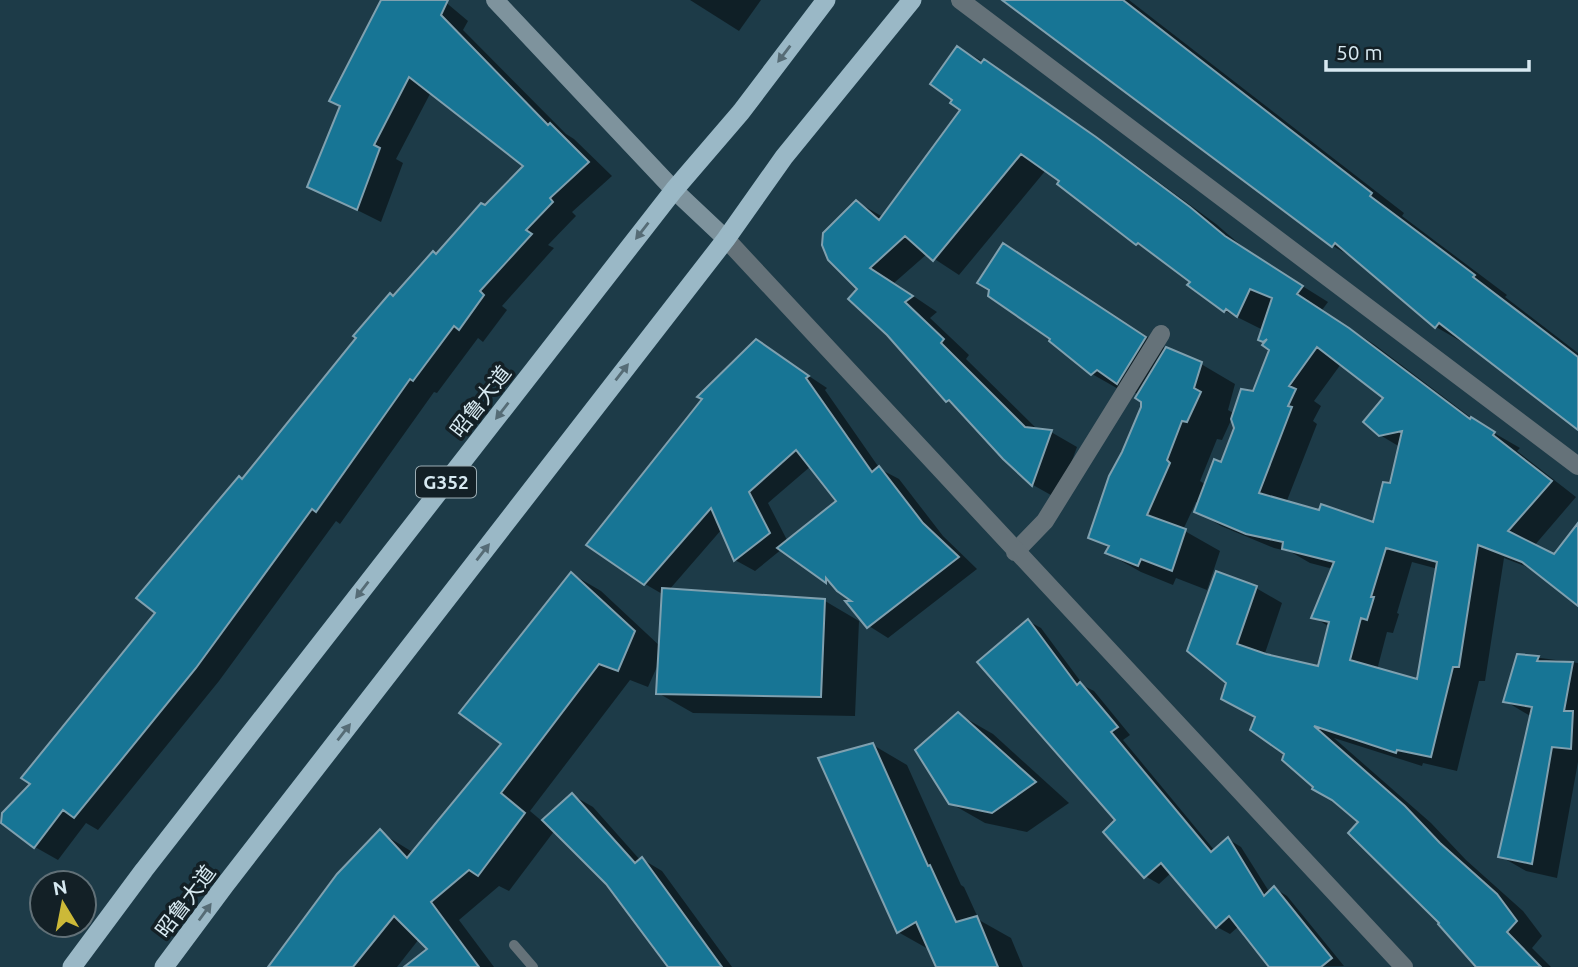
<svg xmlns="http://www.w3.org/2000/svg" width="1578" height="967" viewBox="0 0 1578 967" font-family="Ubuntu,'Noto Sans SC',sans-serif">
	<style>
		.shadow { fill: #0007; fill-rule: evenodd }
		.building { fill: #177595; stroke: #7fa0af; stroke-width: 2; fill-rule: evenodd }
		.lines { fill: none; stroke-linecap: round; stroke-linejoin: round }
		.service { stroke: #657279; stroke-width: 10 }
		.minor { stroke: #657279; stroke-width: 18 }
		.tertiary { stroke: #657279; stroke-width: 18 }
		.secondary { stroke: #7e939d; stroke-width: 18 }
		.trunk { stroke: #9ab8c6; stroke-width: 19 }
		.oneway { fill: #566c76 }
		.labels { text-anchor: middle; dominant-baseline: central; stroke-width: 7; stroke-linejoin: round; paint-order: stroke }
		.shield { fill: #132026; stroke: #9cadb4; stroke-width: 2 }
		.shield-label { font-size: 19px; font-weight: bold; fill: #d7e9f1 }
		.street-label { font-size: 21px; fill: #d7e9f1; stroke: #132026 }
	</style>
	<rect width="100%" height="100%" fill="#1d3b48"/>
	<g class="shadow">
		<path d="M383 0H443L468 21 463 30 566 134 574 139 612 176 572 212 576 216 548 245 554 248 502 306 507 310 483 342 478 338 437 393 434 392 340 524 336 521 219 681 98 830 86 823 58 860 35 847 3 822 157 612 243 481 394 298 525 166 431 92 396 159 403 163 381 222 309 186Z"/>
		<path d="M690 0H761L739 31Z"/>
		<path d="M1028 0H1129L1404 213 1402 216 1507 295 1505 297 1578 353V429L1469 346 1436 327 1357 260 1333 246 1019 11Z"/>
		<path d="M958 48 1010 76 1122 155 1216 224 1251 254 1328 302 1322 310 1375 345 1482 426 1520 448 1517 451 1576 497 1534 546 1554 556 1578 526V604L1535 570 1504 558 1485 681H1479L1457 771 1423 763 1422 766 1334 738 1431 823 1466 860 1523 911 1542 936 1532 948 1551 967H1478L1361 822 1286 753 1228 683 1189 650 1256 588 1282 603 1264 656 1319 668 1330 627 1313 617 1333 569 1310 563 1291 552 1274 548 1221 526 1196 511 1199 503 1196 502 1183 530 1220 551 1207 590 1176 578 1173 585 1141 572 1107 553 1109 548 1090 537 1143 402 1139 395 1132 391 1129 395 1092 374 1052 339 1004 245 1040 266 1166 349 1201 364 1235 384 1228 410 1235 414 1254 393 1271 349 1260 339 1263 330 1225 311 1192 281 1158 256 1137 244 1059 183 1061 181 1046 170 959 275 927 254 894 283 937 312 930 318 969 355 966 359 1038 430 1051 432 1077 447 1058 499 1033 485 1004 458 956 406 948 401 888 334 860 289 857 202 883 217 962 110ZM1341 364 1385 398 1380 435 1400 447 1391 485 1374 525 1286 503 1317 424 1313 421 1321 406 1314 401ZM1232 418 1235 428 1222 464 1206 485 1200 481 1217 439 1222 440ZM1412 562 1438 569 1419 682 1377 670 1387 632 1393 633 1399 614 1397 613Z"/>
		<path d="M756 341 827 388 825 390 880 469 899 479 943 536 977 569 888 638 869 626 857 603 782 549 755 571 735 560 722 529 669 590 825 601 859 621 855 716 693 713 658 693 660 660 648 687 630 680 530 811 543 822 572 795 593 807 641 861 642 859 662 871 732 967H670L607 883 555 830 509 891 499 886 459 920 494 967H415L430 949 419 939 397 967H270L380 832 414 853 503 744 572 574 601 591 661 647 664 595 645 584ZM811 466 838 501 788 542 768 503Z"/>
		<path d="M1028 621 1041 628 1084 686 1094 691 1130 735 1123 740 1215 851 1228 839 1241 847 1270 893 1274 888 1287 896 1344 966 1271 967 1239 926 1230 934 1217 927 1171 873 1159 884 1145 876 1117 821Z"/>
		<path d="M1519 655 1578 663V762L1557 878 1526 871 1500 856 1532 717 1505 701Z"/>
		<path d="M958 714 993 734 1069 803 1027 832 985 823 950 803Z"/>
		<path d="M873 745 907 765 961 885 964 887 979 920 1011 938 1023 967H938L930 950 898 932Z"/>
	</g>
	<g class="building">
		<path d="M381 0H448L441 15 548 125 550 123 589 162 550 198 553 202 526 230 532 234 480 291 484 295 459 330 454 326 413 381 410 379 316 512 312 509 196 668 74 818 63 810 34 848 1 823 2 813 30 784 21 778 155 613 136 598 239 476 242 479 356 338 353 336 390 293 393 296 433 251 436 254 481 203 485 205 523 166 409 77 374 145 380 148 357 210 307 187 340 106 329 101Z"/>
		<path d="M1002 0H1123L1372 193 1370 196 1475 275 1473 277 1578 357V430L1439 323 1435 328 1335 243 1332 247Z"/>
		<path d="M957 46 981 63 984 59 1096 137 1190 207 1225 236 1303 286 1297 294 1349 328 1470 419 1471 417 1495 432 1493 435 1552 481 1508 531 1554 554 1578 523V606L1522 562 1478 545 1459 667H1453L1431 757 1397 750 1396 753 1314 726 1405 806 1440 843 1497 894 1517 921 1507 932 1541 967H1476L1438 924 1439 923 1348 833 1358 822 1332 800 1312 789 1313 787 1282 760 1284 754 1250 730 1255 717 1221 699 1226 683 1187 651 1216 571 1257 586 1237 644 1266 654 1318 666 1329 622 1311 618 1334 562 1282 549 1283 542 1246 534 1194 512 1214 459 1221 462 1234 428 1231 419 1241 389 1253 391 1269 350 1262 345 1267 339 1263 342 1258 340 1272 298 1250 289 1237 317 1226 309 1224 312 1187 285 1190 282 1138 243 1136 245 1057 184 1059 181 1021 154 933 261 905 236 870 268 913 296 905 302 944 339 941 343 1025 427 1052 430 1032 486 1003 459 949 400 946 402 887 335 848 299 857 289 828 260 822 245 823 233 856 200 879 220 960 110 950 103 952 100 930 84ZM1317 347 1383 398 1363 422 1379 436 1402 431 1390 483 1383 482 1373 522 1321 504 1319 510 1259 493 1292 407 1288 406 1296 389 1289 386ZM1386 548 1437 562 1417 679 1350 660 1361 618 1367 620 1374 597H1371Z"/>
		<path d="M1003 243 1146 337 1117 384 1097 370 1091 375 1049 341 1050 339 988 296 989 290 977 283Z"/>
		<path d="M756 339 809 376 806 378 872 472 879 466 923 523 959 557 867 628 845 601H851L837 591 826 578V583L777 548 836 501 796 450 749 492 770 533 734 561 711 508 644 585 586 545 702 399 697 397Z"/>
		<path d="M1166 347 1202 362 1194 388 1201 392 1187 422 1182 421 1167 460 1170 463 1147 515 1186 529 1172 571 1141 559 1138 566 1105 553 1109 546 1088 538 1109 476 1122 452 1141 407V402L1135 398Z"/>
		<path d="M571 572 635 631 618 671 599 664 501 793 525 813 478 876 469 870 431 902 479 967H404L427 949 394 916 353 967H268L337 874 380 829 407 858 501 744 459 713Z"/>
		<path d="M662 588 825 599 821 697 656 694Z"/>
		<path d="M1028 619 1077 685 1080 682 1118 727 1111 732 1211 852 1228 837 1264 896 1274 886 1332 958 1321 967H1269L1229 916 1216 928 1161 863 1144 878 1103 832 1115 820 977 662Z"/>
		<path d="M1517 654 1539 656 1537 661 1573 662 1564 711H1573L1571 749 1552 747 1532 864 1498 857 1532 707 1503 702Z"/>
		<path d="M958 712 1036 782 992 813 949 804 915 750Z"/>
		<path d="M873 743 928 866 930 865 956 922 977 916 998 967H936L916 922 897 933 818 758Z"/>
		<path d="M572 793 635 863 642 857 722 967H668L606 884 542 820Z"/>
	</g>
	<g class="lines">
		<path class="service" d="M514 945 533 967"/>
		<g class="minor">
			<path d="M960 0 1578 466"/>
			<path d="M1015 552 1045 521 1161 334"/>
		</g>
		<path class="tertiary" d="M726 239 1404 967"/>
		<path class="secondary" d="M495 0 674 190 726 239"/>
		<g class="trunk">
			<path d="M72 967 144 870 674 190 741 112 826 0"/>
			<path d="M164 967 225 885 726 239 784 157 912 0"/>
		</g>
	</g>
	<defs><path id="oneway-solid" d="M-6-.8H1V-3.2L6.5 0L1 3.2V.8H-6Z" transform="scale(1.75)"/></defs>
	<g class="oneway">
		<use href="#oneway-solid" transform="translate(784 54) rotate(127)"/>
		<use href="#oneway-solid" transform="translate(642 231) rotate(128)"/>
		<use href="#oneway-solid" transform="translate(622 372) rotate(-52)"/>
		<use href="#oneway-solid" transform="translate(502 411) rotate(128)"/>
		<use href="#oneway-solid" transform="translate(483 552) rotate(-52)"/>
		<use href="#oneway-solid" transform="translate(362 590) rotate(128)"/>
		<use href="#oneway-solid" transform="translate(344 732) rotate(-52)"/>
		<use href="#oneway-solid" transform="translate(205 912) rotate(-54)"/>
	</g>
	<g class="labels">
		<rect class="shield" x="416" y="466.5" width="60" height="31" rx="5"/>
		<g class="shield-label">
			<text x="446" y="482">G352</text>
		</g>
		<g class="street-label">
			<text transform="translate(480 401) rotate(-52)">昭鲁大道</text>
			<text transform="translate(185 901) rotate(-53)">昭鲁大道</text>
		</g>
	</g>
	<g transform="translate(63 904) rotate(350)"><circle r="33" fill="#132026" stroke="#617077" stroke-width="2"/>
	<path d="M0-5L12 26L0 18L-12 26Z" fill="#ccb938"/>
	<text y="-10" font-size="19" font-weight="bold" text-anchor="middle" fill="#d7e9f1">N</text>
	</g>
	<path d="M1326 60v10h203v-10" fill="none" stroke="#d7e9f1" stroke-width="3.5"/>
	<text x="1336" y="60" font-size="21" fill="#d7e9f1" stroke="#132026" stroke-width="5" paint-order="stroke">50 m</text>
</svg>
